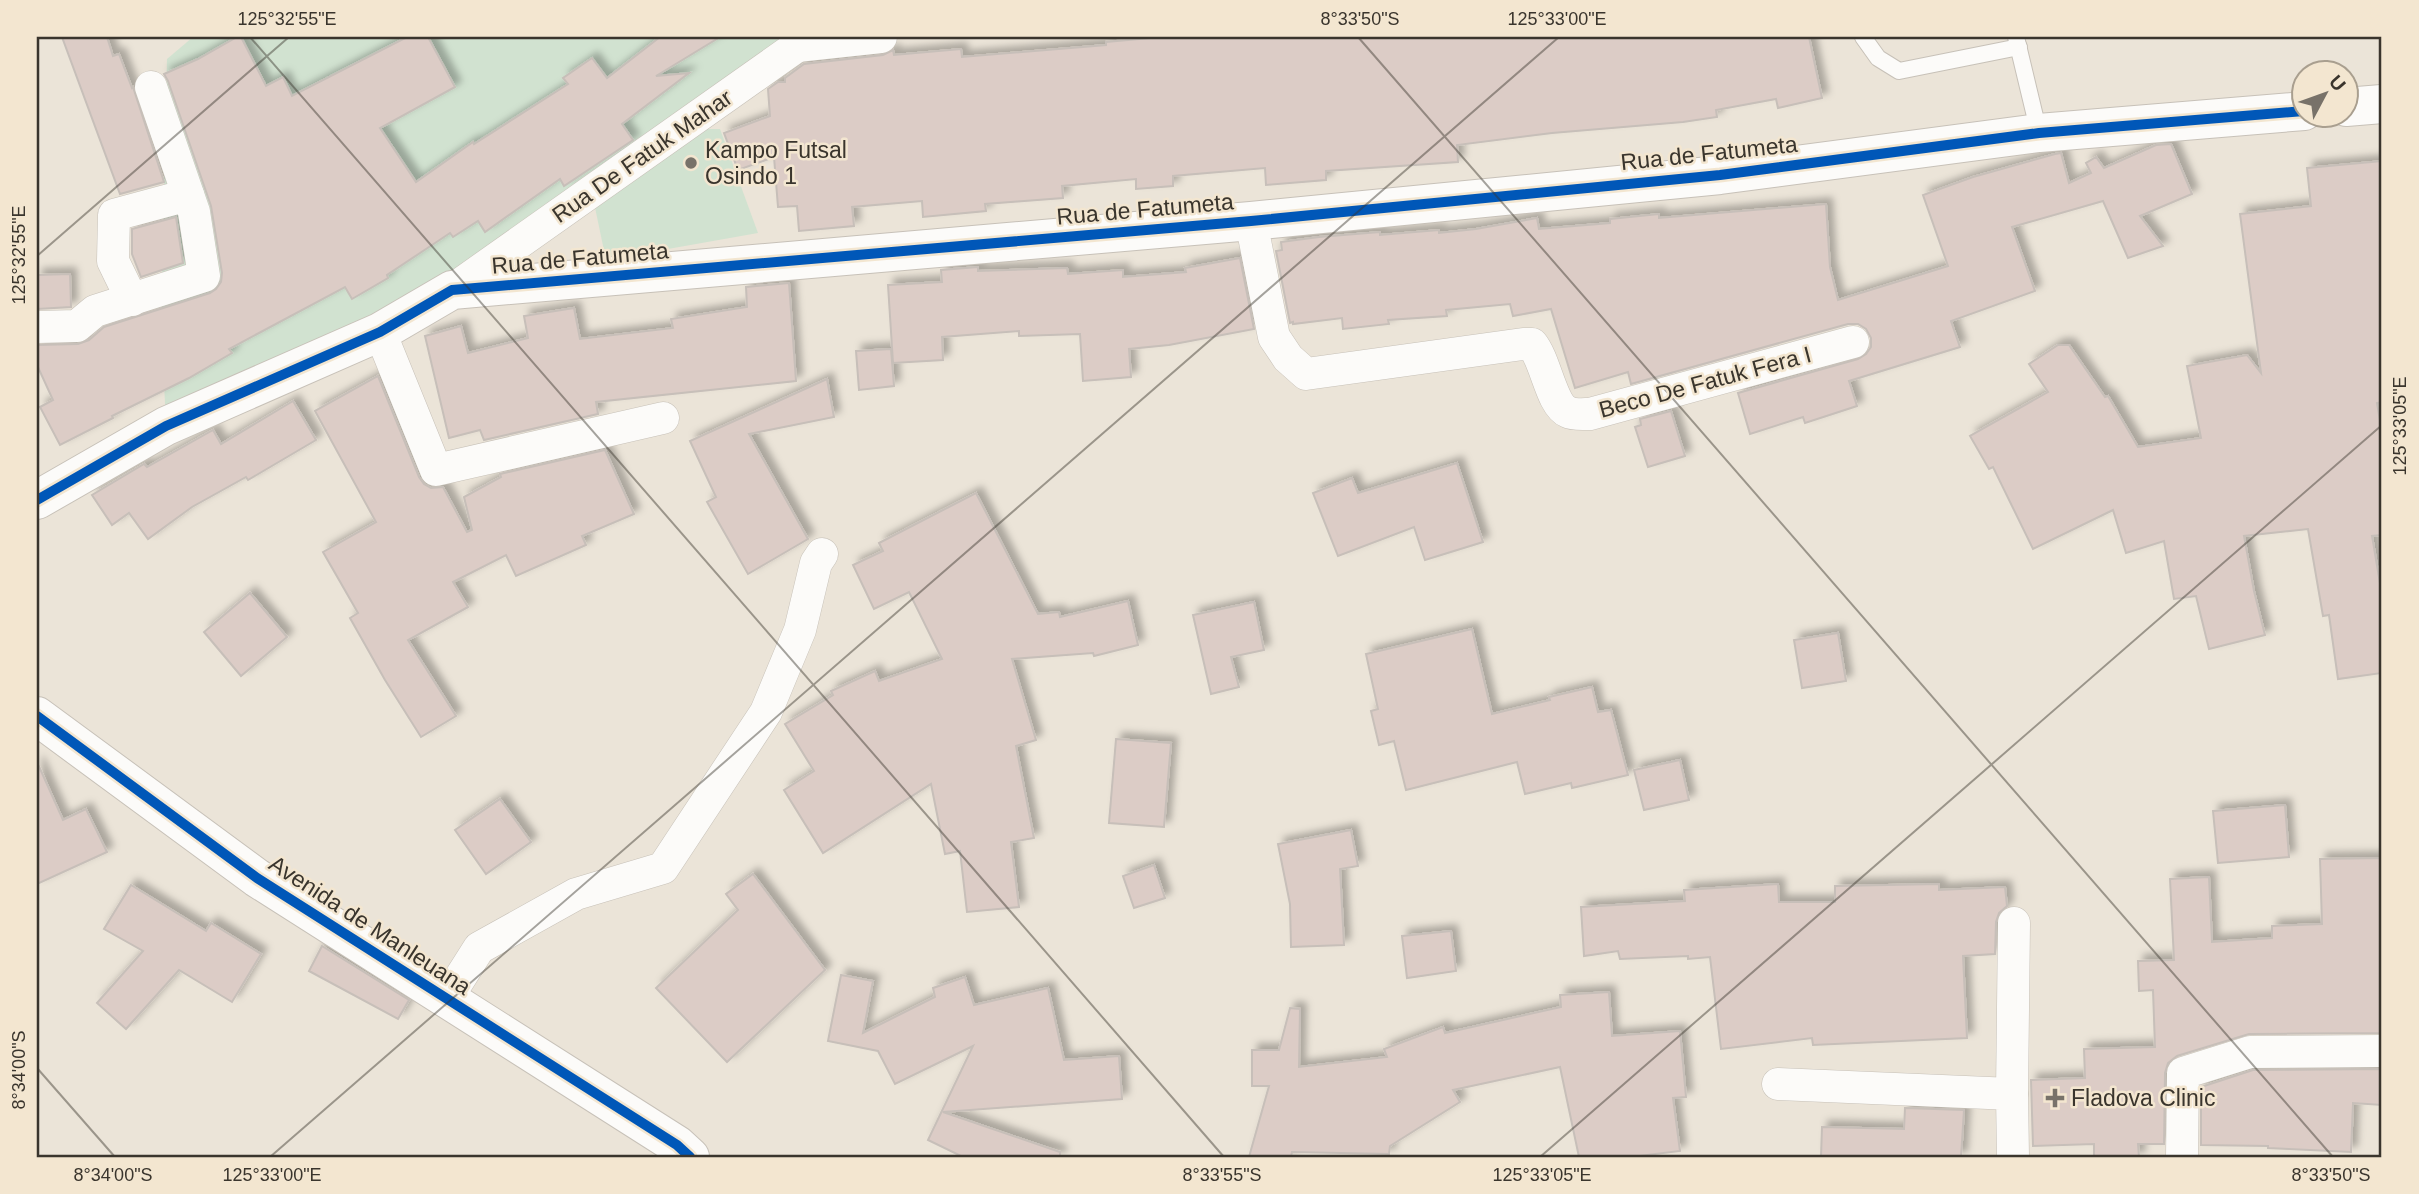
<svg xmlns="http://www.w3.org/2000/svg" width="2419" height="1194" viewBox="0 0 2419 1194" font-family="Helvetica,sans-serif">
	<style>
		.green { fill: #d1e2d0 }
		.building { fill: #dcccc6; stroke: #c7bfb9; stroke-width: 2; filter: url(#shadow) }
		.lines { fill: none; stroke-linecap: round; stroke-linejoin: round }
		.service-casing { stroke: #c7c1b8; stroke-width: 18 }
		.minor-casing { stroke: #c7c1b8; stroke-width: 33 }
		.tertiary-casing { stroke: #c7c1b8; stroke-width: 40 }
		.service { stroke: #fcfbf9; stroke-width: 16 }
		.minor { stroke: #fcfbf9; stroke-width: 32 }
		.tertiary { stroke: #fcfbf9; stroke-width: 38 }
		.cycleway-casing { stroke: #f3e6d0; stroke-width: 15 }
		.cycleway { stroke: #0057b8; stroke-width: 10 }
		.ticks { fill: none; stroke: #3a352d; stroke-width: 2; stroke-opacity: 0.45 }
		.poi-dot { fill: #787269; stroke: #f3e6d0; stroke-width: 2.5 }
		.labels { text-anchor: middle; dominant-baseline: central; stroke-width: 5; stroke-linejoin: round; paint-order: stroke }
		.poi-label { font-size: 23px; fill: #3a352d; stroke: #f3e6d0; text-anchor: start }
		.street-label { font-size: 23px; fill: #3a352d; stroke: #f3e6d0 }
		.neatline { fill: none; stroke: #3a352d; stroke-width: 2.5 }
		.ticks-label { font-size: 18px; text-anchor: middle; fill: #3a352d }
	</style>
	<defs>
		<filter id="shadow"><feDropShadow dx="6" dy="-6" stdDeviation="3.5" flood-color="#0004"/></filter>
	</defs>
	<rect width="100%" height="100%" fill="#ebe4d8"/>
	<g class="green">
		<path d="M193 37H810L452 290 166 426 161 315 167 59Z"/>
		<path d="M707 129H720L758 233 606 260 593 198Z"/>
	</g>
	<g class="building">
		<path d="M62 37H107L113 56 119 54 132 88 133 87 164 182 120 194Z"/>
		<path d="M237 37H241L266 86 283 77 292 96 407 37H428L455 87 380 128 416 182 473 142 474 144 568 84 563 78 592 58 607 78 660 37H720L656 76 689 73 622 124 633 140 564 186 560 179 485 232 478 221 453 237 450 233 387 275 388 278 352 299 345 287 229 349 232 353 189 378 112 416 113 418 60 445 40 407 53 400 37 365V345L78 344 89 340 104 327 210 293 216 289 221 282 222 273 211 206 168 81 164 74 198 59Z"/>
		<path d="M1161 37H1809L1822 98 1778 108 1776 99 1716 110 1717 117 1683 122 1552 133 1457 145 1458 162 1326 171V180L1266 185 1265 168 1173 176V186L1136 189V179L1062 186 1063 198 985 204 986 211 923 217 922 201 852 207 854 226 799 231 797 206 778 207 774 157 738 170 724 133 770 116 768 89 778 82H785V78L804 64 883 55 893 50 894 55 961 49 962 57 1106 45V42Z"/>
		<path d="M2171 144 2192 194 2140 216 2163 246 2128 258 2103 201 2012 227 2035 291 1951 321 1960 347 1849 381 1857 406 1805 423 1803 417 1750 434 1738 393 1858 359 1866 354 1871 347V338L1866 329 1858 324H1848L1631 384 1628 372 1575 388 1551 309 1513 316 1510 304 1446 310 1447 316 1388 320 1389 324 1343 329 1342 318 1293 324V322L1290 323 1276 251 1282 250 1281 242 1319 237 1380 232V235L1439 230V233L1476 229 1537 218 1539 229 1610 223V219L1659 214V218L1826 204 1830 267 1838 300 1948 266 1923 195 1973 177 2055 154 2061 153 2069 183 2091 173 2086 163 2096 157 2104 168 2156 145Z"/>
		<path d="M2382 161V402L2377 403 2382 432V535L2372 536 2382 595V673L2338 679 2329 615 2323 616 2308 529 2244 536 2254 591 2265 635 2209 649 2196 596 2174 599 2164 541 2126 553 2113 510 2033 549 1993 467 1989 469 1970 436 2048 392 2029 364 2058 345H2069L2105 397 2108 396 2138 447 2201 438 2187 366 2247 355 2261 373 2240 214 2311 206 2307 168Z"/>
		<path d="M176 217 183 263 141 277 132 254V229Z"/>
		<path d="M1240 258 1254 329 1169 345 1129 349 1131 377 1083 381 1080 334 1019 336V331L942 337 943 360 893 363 888 285 942 282 941 270 978 267V271L1067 268 1068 274 1123 270V277L1186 272 1185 268Z"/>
		<path d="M70 274 71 307 37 309V275Z"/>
		<path d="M789 283 796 381 596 402 598 414 484 440 480 430 449 438 425 336 461 326 468 353 528 338 524 316 574 308 580 339 673 328 671 319 747 307 746 287Z"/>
		<path d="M891 349 894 386 859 390 856 351Z"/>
		<path d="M378 376 419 477 424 484 431 488 443 487 467 532 472 530 464 497 501 477 500 474 605 450 634 514 582 536 586 545 516 576 506 555 453 582 468 607 408 640 456 716 421 737 385 680 350 618 358 613 323 552 376 522 315 411Z"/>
		<path d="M827 379 834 417 749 434 808 539 748 574 707 502 716 497 690 441Z"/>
		<path d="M293 401 316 440 248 480 246 477 192 507 148 539 129 513 112 525 92 495 144 464 147 467 213 430 221 444Z"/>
		<path d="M1671 411 1685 456 1648 467 1635 427 1641 425 1640 419Z"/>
		<path d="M1457 463 1483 542 1425 560 1414 527 1338 556 1313 493 1352 478 1358 493Z"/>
		<path d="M976 493 1038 614 1059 612 1060 617 1128 601 1138 645 1094 656 1093 653 1012 659 1036 740 1016 746 1034 838 1011 842 1019 907 967 912 960 851 945 854 931 784 823 853 784 790 814 771 785 724 833 695 831 691 875 671 879 681 942 659 909 592 874 609 853 565 883 551 879 543Z"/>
		<path d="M250 593 287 637 241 676 204 632Z"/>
		<path d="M1254 602 1264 650 1231 657 1239 687 1211 694 1193 615Z"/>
		<path d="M1472 629 1492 714 1550 700 1549 697 1592 687 1598 712 1611 710 1628 775 1572 788 1571 783 1525 794 1517 762 1406 790 1394 741 1379 745 1371 711 1378 709 1366 654Z"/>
		<path d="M1838 633 1846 681 1802 688 1794 640Z"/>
		<path d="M1116 739 1171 743 1164 827 1109 823Z"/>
		<path d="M1680 760 1689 800 1644 810 1634 770Z"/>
		<path d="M37 762 63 820 86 809 107 852 37 884Z"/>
		<path d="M500 799 531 842 486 874 455 830Z"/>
		<path d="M2285 805 2289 857 2218 863 2213 811Z"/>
		<path d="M1351 830 1358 866 1340 869 1344 945 1291 947 1290 904 1278 844Z"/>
		<path d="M2382 858V1033L2249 1034 2177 1056 2168 1063 2165 1073 2164 1144H2138L2139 1157H2094V1144L2033 1146 2031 1080 2085 1078 2084 1049 2155 1047 2153 990 2139 991 2138 961 2174 960 2170 879 2209 877 2212 942 2272 938V926L2322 924 2320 859Z"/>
		<path d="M1154 865 1165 898 1134 908 1123 876Z"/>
		<path d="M753 874 825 970 727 1062 656 988 738 910 726 894Z"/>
		<path d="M1778 884 1779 902H1835V886L1939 884V890L2005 887 2007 906 1999 913 1996 922 1995 954 1963 956 1967 1038 1813 1045 1812 1038 1721 1049 1710 957 1688 959V956L1620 959 1618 951 1584 956 1581 907 1685 901 1684 890Z"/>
		<path d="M131 885 206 931 211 923 261 954 232 1002 179 970 126 1029 97 1003 143 951 104 929Z"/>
		<path d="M1451 931 1456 971 1407 978 1402 936Z"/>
		<path d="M322 946 409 1000 398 1019 309 971Z"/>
		<path d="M841 975 873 981 863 1033 935 997 933 988 965 977 974 1005 1048 988 1064 1060 1119 1056 1122 1099 943 1112 1060 1152V1157H963L928 1140 973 1046 895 1084 878 1051 828 1041Z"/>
		<path d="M1609 992 1612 1036 1680 1031 1686 1097 1673 1098 1680 1151 1631 1157H1579L1560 1067 1453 1090 1460 1102 1390 1146 1389 1154 1292 1152 1291 1157H1249L1269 1086H1252V1050H1279L1290 1008 1300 1009 1299 1067 1387 1057 1384 1049 1443 1027 1445 1033 1561 1007 1560 995Z"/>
		<path d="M2382 1069V1105L2353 1103 2351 1152 2268 1148V1146L2201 1145V1087L2253 1070Z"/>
		<path d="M1905 1108 1964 1110 1961 1157H1821L1822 1127 1904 1129Z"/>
	</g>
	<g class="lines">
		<defs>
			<g id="service">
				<path d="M1863 37 1878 58 1899 71 2019 47"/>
				<path d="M2016 37 2039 133"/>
			</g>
			<g id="minor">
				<path d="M797 46 881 37"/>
				<path d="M1251 221 1274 337 1288 358 1306 374 1523 344H1532C1546 361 1551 405 1568 412 1574 415 1583 414 1590 414L1853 342"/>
				<path d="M452 290 810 37"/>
				<path d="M132 300 113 261 114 215 188 195"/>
				<path d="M37 327 77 326 95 311 204 276 194 212 151 87"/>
				<path d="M380 332 436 470 663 418"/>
				<path d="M446 1000 479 948 576 894 663 868 766 712 800 630 816 563 822 554"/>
				<path d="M1778 1084 2012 1094 2013 1157"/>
				<path d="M2012 1094 2014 923"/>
				<path d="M2182 1157 2183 1073 2250 1052 2382 1051"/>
			</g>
			<g id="tertiary">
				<path d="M2346 107 2382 104"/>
				<path d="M37 500 166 426 380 332 452 290 1251 221 1720 175 2039 133 2304 111"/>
				<path d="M37 716 257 878 677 1145 690 1157"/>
			</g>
		</defs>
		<use href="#service" class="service-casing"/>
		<use href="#minor" class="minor-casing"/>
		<use href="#tertiary" class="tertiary-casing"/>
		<use href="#service" class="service"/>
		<use href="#minor" class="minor"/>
		<use href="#tertiary" class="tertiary"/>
		<defs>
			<g id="cycleway">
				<path d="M37 500 166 426 380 332 452 290 1251 221 1720 175 2039 133 2304 111"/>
				<path d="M37 716 257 878 677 1145 690 1157"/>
			</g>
		</defs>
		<use href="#cycleway" class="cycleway-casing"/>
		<use href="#cycleway" class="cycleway"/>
	</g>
	<path class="ticks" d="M250 37 1224 1157M1358 37 2333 1157M37 256 289 37M37 1068 115 1157M270 1157 1559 37M1540 1157 2382 425"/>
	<g class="poi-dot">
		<circle cx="691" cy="163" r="7"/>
		<path d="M2051.5 1087.5h7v7h7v7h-7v7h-7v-7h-7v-7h7z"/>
	</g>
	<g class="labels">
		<g class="poi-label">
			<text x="705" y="150">Kampo Futsal<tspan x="705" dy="26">Osindo 1</tspan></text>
			<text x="2071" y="1098">Fladova Clinic</text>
		</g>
		<g class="street-label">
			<text transform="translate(1709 153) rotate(-6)">Rua de Fatumeta</text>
			<text transform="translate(642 156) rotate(-35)">Rua De Fatuk Mahar</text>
			<text transform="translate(1145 209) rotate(-5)">Rua de Fatumeta</text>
			<text transform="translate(580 258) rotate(-5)">Rua de Fatumeta</text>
			<text transform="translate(1705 382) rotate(-15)">Beco De Fatuk Fera I</text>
			<text transform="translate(370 925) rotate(33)">Avenida de Manleuana</text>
		</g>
	</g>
	<rect width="2419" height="1194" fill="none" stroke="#f3e6d0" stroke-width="77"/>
	<g transform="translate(2325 94) rotate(49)"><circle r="33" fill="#f3e6d0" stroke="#a99f8f" stroke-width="2"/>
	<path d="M0-5L12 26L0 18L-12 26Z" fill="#787269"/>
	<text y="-10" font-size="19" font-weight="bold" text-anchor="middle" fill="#3a352d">U</text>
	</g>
	<rect x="38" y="38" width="2342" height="1118" class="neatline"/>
	<g class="ticks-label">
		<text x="287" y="25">125°32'55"E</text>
		<text x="1360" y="25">8°33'50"S</text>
		<text x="1557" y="25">125°33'00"E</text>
		<text transform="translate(19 255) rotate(-90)" y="6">125°32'55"E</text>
		<text transform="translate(2400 426) rotate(-90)" y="6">125°33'05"E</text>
		<text transform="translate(19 1070) rotate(-90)" y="6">8°34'00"S</text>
		<text x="113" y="1181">8°34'00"S</text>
		<text x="272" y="1181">125°33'00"E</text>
		<text x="1222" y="1181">8°33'55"S</text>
		<text x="1542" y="1181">125°33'05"E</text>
		<text x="2331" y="1181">8°33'50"S</text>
	</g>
</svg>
